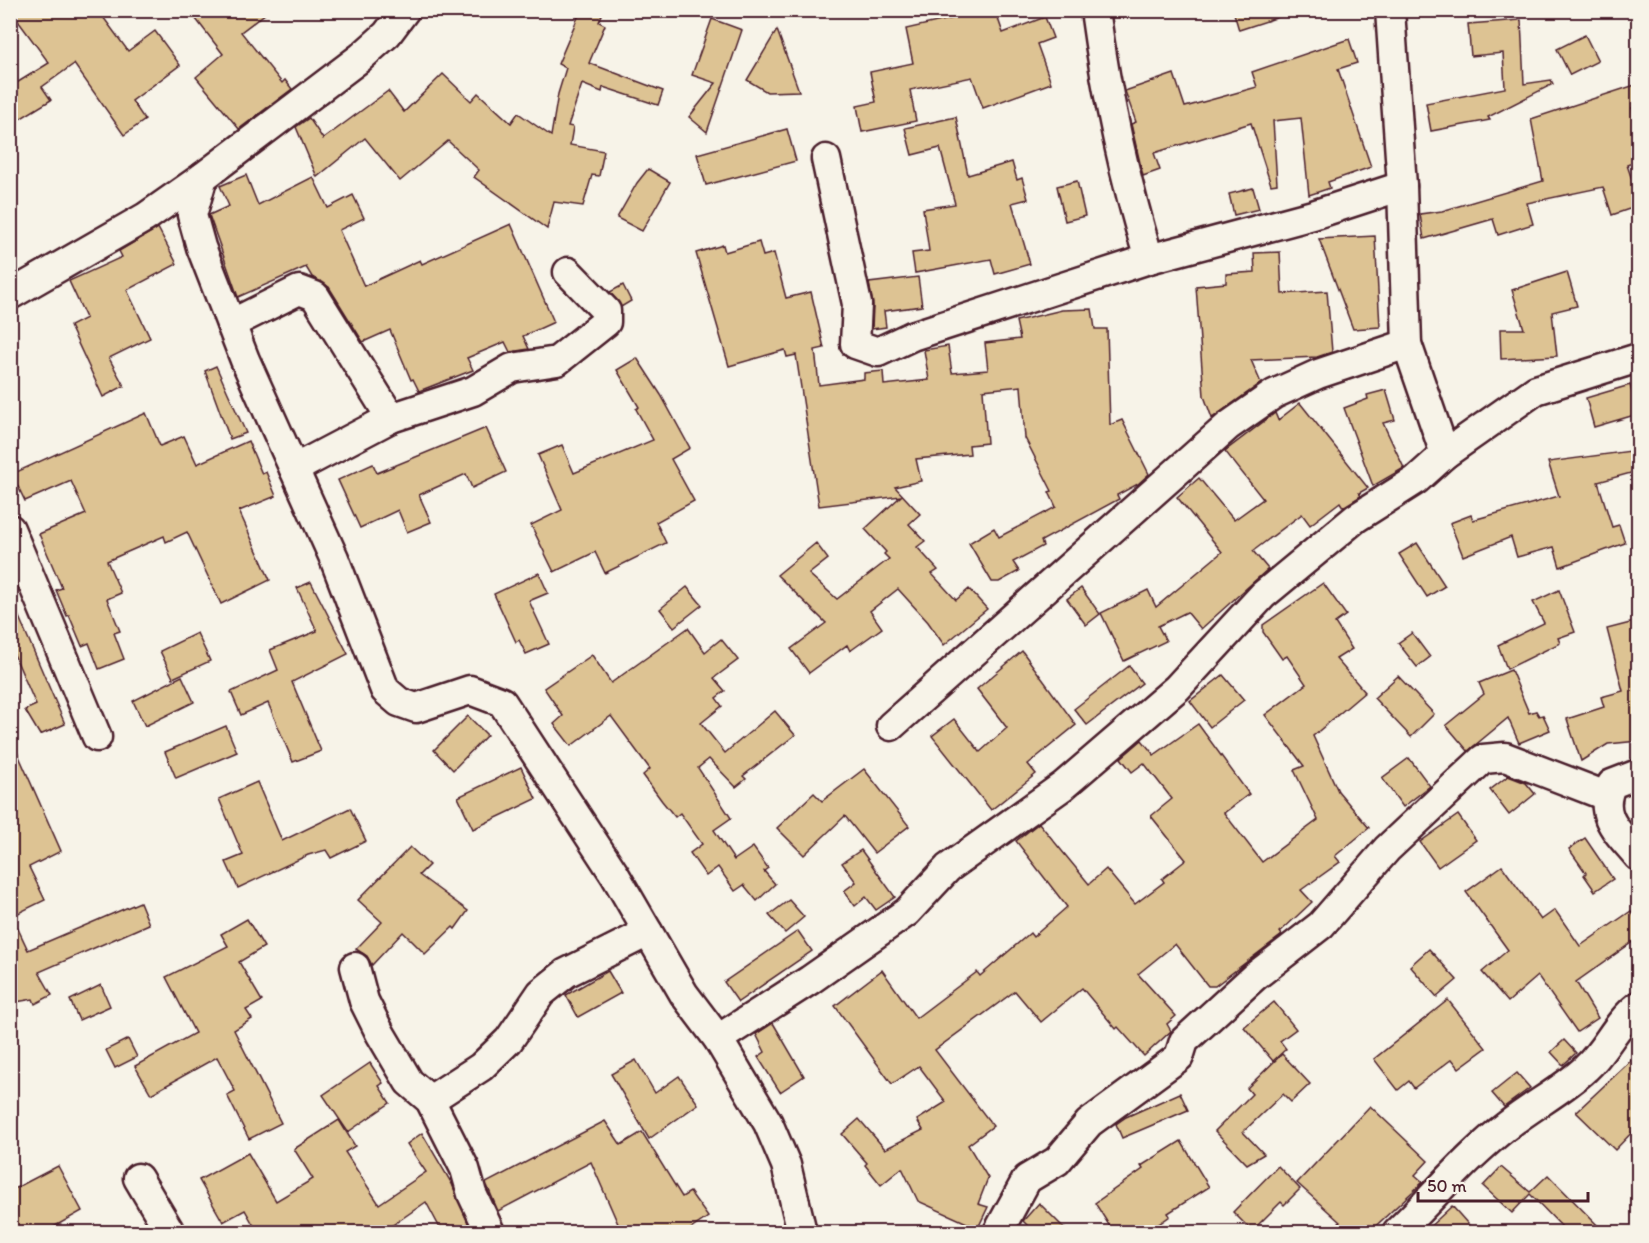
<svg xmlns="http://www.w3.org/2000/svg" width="1649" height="1243" viewBox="0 0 1649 1243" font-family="Itim,sans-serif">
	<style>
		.building { fill: #ddc393; stroke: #4a1f2b; stroke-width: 1.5 }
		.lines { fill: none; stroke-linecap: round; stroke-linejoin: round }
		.minor-casing { stroke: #4a1f2b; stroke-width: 33 }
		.minor { stroke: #f7f3e8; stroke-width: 28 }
	</style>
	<rect width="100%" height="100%" fill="#f7f3e8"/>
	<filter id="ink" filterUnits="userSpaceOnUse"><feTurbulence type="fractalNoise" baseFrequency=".0167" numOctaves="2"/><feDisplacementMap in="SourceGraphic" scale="12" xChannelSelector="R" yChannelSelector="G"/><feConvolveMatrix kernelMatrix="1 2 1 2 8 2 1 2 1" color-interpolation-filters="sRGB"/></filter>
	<g filter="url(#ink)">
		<g class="building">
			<path d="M10 10H98L128 51 155 31 180 65 132 101 145 120 124 135 74 64 42 87 51 100 10 125V87L49 63Z"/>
			<path d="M189 10H270L241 32 282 83 285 80 292 89 239 129 196 77 223 54Z"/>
			<path d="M581 10H604L599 22 605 25 589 63 663 91 658 105 603 87 602 92 582 84 568 126 573 127 570 145 604 151 599 176 592 175 583 206 554 202 547 229 474 177 479 170 448 141 400 181 365 138 317 177 296 127 309 118 323 139 388 91 404 112 443 74 471 101 478 93 511 123 518 113 551 136 558 94 566 68 558 64Z"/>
			<path d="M957 10H995L1003 33 1045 17 1053 38 1037 44 1051 83 983 108 972 77 910 90 916 121 862 132 857 106 876 102 870 72 913 63 906 29 959 17Z"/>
			<path d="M1233 10H1287L1288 14 1239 30Z"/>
			<path d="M712 19 742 30 707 132 689 117 716 83 692 75Z"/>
			<path d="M1521 20 1524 84 1551 80 1553 84 1488 117 1490 120 1431 131 1426 103 1505 88 1503 53 1471 56 1468 24Z"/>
			<path d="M777 30 799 91 767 92 747 80Z"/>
			<path d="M1585 35 1598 61 1570 75 1557 49Z"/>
			<path d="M1349 39 1357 63 1338 69 1371 167 1328 182 1330 188 1309 195 1301 118 1273 121 1277 184 1271 185 1251 123 1154 153 1160 170 1143 176 1131 124 1136 122 1125 91 1174 74 1185 107 1257 87 1252 72Z"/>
			<path d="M1638 84V106L1632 108 1638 124V161L1627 165 1638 197V206L1612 215 1603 187 1527 203 1533 224 1498 235 1493 219 1424 239 1420 214 1442 211 1543 181 1531 119Z"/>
			<path d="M956 117 968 175 1012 162 1017 180 1022 178 1028 199 1012 203 1030 264 995 274 991 259 915 273 912 253 929 251 923 209 955 204 940 148 912 155 905 128Z"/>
			<path d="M787 129 796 161 706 185 697 154Z"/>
			<path d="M648 169 670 182 642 231 617 218 637 183Z"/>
			<path d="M246 175 258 205 313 177 328 208 353 195 364 218 339 230 364 286 420 260 422 264 511 224 554 322 523 336 529 349 510 352 505 342 467 358 473 370 419 391 413 379 411 380 390 330 363 342 329 287 312 277 306 267 238 297 209 215 229 206 220 186Z"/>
			<path d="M1077 181 1085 216 1065 221 1057 186Z"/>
			<path d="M1253 188 1259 209 1234 215 1229 194Z"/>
			<path d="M158 228 177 264 127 290 150 338 109 358 124 386 103 397 70 326 86 318 69 281 122 257 119 251Z"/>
			<path d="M1375 236 1380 327 1353 329 1319 239Z"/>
			<path d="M759 242 763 256 774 253 786 298 811 292 824 348 815 350 819 385 864 379V373L883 371 884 385 929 380 924 350 948 346 952 373 988 370 985 343 1020 339 1016 321 1062 310 1092 309 1095 329H1107L1110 425 1122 420 1149 474 1138 484 1117 495 1119 499 1041 541 1043 546 1013 562 1019 571 999 582H992L969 543 994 528 999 537 1056 507 1049 492 1052 491 1025 438 1021 386 983 390 987 443 969 445 970 454 916 459 921 481 895 487 920 514 909 524 925 541 917 547 938 570 932 574 956 600 969 589 987 609 944 645 928 622 898 589 870 611 882 628 850 651 847 645 809 673 791 649 826 623 777 575 816 543 828 559 809 574 837 599 889 559 884 554 886 552 865 529 901 496 819 506 796 355 787 357 785 350 729 366 696 253 723 245 725 252Z"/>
			<path d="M1280 252 1282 294 1327 291 1332 352 1317 357 1251 360 1261 383 1212 418 1204 396 1196 286 1226 283V274L1255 272 1254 253Z"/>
			<path d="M1567 272 1577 306 1552 312 1557 356 1501 359 1500 329H1524L1512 290Z"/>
			<path d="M918 277 922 306 884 311 886 327 872 329 873 305 869 283Z"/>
			<path d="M623 285 631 301 621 307 610 292Z"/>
			<path d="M637 358 661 395 690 448 671 459 694 501 656 522 666 543 605 573 595 552 554 572 531 525 562 510 538 455 562 445 574 473 653 440 636 409 639 407 617 370Z"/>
			<path d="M216 366 246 433 230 439 205 371Z"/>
			<path d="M1630 385 1638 414 1594 427 1586 398Z"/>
			<path d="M1386 390 1395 420 1383 423 1404 468 1373 486 1344 408 1368 399 1367 395Z"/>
			<path d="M1300 403 1368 488 1359 493 1361 496 1343 507 1340 502 1310 525 1302 514 1253 551 1268 569 1201 629 1187 612 1158 626 1166 641 1124 661 1101 613 1148 590 1156 607 1222 552 1177 497 1199 478 1234 520 1263 499 1225 451 1275 413 1278 420Z"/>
			<path d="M146 413 160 446 184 436 197 464 248 441 262 474 266 472 276 496 239 511 270 580 221 604 187 532 166 542 164 536 107 561 121 593 107 599 120 631 114 633 124 659 99 669 89 643 82 646 69 615 67 616 56 590 62 588 39 534 86 514 71 481 25 501 12 474Z"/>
			<path d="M486 428 506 472 472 488 466 474 419 495 431 522 407 532 398 510 360 528 338 480 373 464 377 473Z"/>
			<path d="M1638 450V471L1598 482 1612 527 1619 525 1625 543 1560 567 1554 547 1517 557 1511 537 1463 556 1450 523 1471 515 1473 520 1559 496 1548 462Z"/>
			<path d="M1417 543 1445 586 1427 597 1399 554Z"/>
			<path d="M539 573 548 593 529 601 549 644 526 654 519 640 516 642 494 594Z"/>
			<path d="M311 582 348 654 292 682 321 751 293 762 268 703 241 715 231 692 278 670 270 650 317 631 297 588Z"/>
			<path d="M1323 583 1346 615 1335 623 1352 649 1336 659 1365 692 1313 736 1338 791 1369 828 1335 856 1340 862 1301 890 1312 902 1280 932 1282 935 1215 986H1208L1175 944 1138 974 1176 1016 1167 1024 1171 1031 1144 1056 1118 1027 1116 1029 1082 988 1041 1022 1015 991 935 1050 993 1126 968 1145 988 1178 978 1204 988 1207 978 1228 918 1201 902 1168 881 1185 865 1165 867 1163 842 1134 859 1119 885 1149 923 1130 917 1120 946 1102 919 1066 892 1084 835 1006 882 970 916 1018 977 972 980 976 1030 933 1033 937 1067 907 1016 841 1039 823 1089 884 1106 869 1135 904 1164 882 1162 879 1186 860 1151 816 1172 799 1144 763 1132 772 1121 758 1142 740 1154 755 1198 724 1249 794 1224 813 1262 862 1318 820 1294 770 1304 766 1265 715 1306 684 1287 656 1282 659 1263 632V625Z"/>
			<path d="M687 587 702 605 674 627 660 609Z"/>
			<path d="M1081 588 1100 614 1086 625 1067 599Z"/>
			<path d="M1559 590 1575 632 1558 638 1560 643 1507 669 1498 645 1544 623 1533 602Z"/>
			<path d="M10 596 65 724 40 735 25 710 36 705 10 645Z"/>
			<path d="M1638 621V741L1608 744 1581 761 1567 719 1604 707 1601 697 1623 691 1607 629Z"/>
			<path d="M688 628 705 652 721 639 738 660 714 678 725 691 716 698 722 706 701 723 725 753 775 711 795 735 743 776 746 779 736 787 709 759 698 768 731 818 714 830 734 860 753 847 768 868 764 871 775 884 757 901 744 885 735 891 718 867 706 876 690 853 702 844 680 813 675 817 662 801 643 775 650 769 611 716 571 746 554 724 563 716 544 688 592 655 611 683Z"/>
			<path d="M197 633 210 661 173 678 160 651Z"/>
			<path d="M1412 633 1430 657 1417 667 1398 643Z"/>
			<path d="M1022 651 1076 725 1028 764 1036 774 991 810 932 736 954 719 980 752 1007 728 977 689Z"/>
			<path d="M1129 666 1142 683 1087 725 1074 709Z"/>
			<path d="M1511 670 1529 713 1536 711 1539 716 1543 715 1550 730 1519 743 1508 718 1468 751 1446 725 1484 694 1479 683Z"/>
			<path d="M1223 675 1244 700 1210 727 1190 701Z"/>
			<path d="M182 676 194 702 145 726 133 701Z"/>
			<path d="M1398 676 1434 714 1411 737 1374 698Z"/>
			<path d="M468 716 487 735 453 770 434 750Z"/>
			<path d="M226 726 237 752 176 778 165 752Z"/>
			<path d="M10 736 61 851 29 867 45 900 12 916 28 950 140 902 149 924 39 972 52 995 35 1004 33 999 10 1003Z"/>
			<path d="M1409 758 1430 786 1403 807 1382 778Z"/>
			<path d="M521 767 536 799 473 829 458 797Z"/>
			<path d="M864 769 909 826 874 853 845 816 804 855 777 828 814 793 822 801Z"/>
			<path d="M1508 776 1526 783 1535 794 1509 815 1490 790Z"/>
			<path d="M257 782 282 841 350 808 366 841 331 858 326 850 308 855 238 888 226 862 243 855 219 799Z"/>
			<path d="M1458 815 1476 840 1438 867 1420 842Z"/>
			<path d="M1585 838 1613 879 1595 891 1584 875 1586 873 1569 849Z"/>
			<path d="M410 847 429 865 419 875 468 911 455 929 453 927 425 954 403 932 372 965 367 956 356 949 382 922 358 900Z"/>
			<path d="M861 850 895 897 876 910 866 897 855 906 844 891 856 882 842 863Z"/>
			<path d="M1502 866 1541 920 1555 910 1580 946 1631 911 1638 922V938L1576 982 1598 1018 1577 1032 1538 976 1508 1002 1482 972 1508 950 1466 892Z"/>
			<path d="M789 900 804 917 785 933 769 915Z"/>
			<path d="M247 919 264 947 239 962 262 1001 246 1010 252 1019 234 1030 281 1123 249 1139 227 1095 235 1091 217 1057 151 1094 135 1066 195 1033 166 977 228 946 221 934Z"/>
			<path d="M798 931 812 951 738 1002 724 982Z"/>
			<path d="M1429 949 1457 980 1437 997 1410 966Z"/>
			<path d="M608 971 621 993 578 1017 566 995Z"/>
			<path d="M101 985 110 1006 79 1020 70 1000Z"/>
			<path d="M1448 1000 1486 1048 1459 1068 1452 1059 1414 1088 1409 1081 1398 1090 1374 1059Z"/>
			<path d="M1274 1002 1296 1029 1280 1041 1286 1049 1273 1061 1244 1027Z"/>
			<path d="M773 1023 804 1076 780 1092 758 1057 765 1052 756 1034Z"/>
			<path d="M128 1039 137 1057 115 1068 106 1050Z"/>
			<path d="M1564 1040 1576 1053 1563 1065 1551 1052Z"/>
			<path d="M1282 1054 1310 1084 1291 1102 1283 1094 1243 1132 1264 1154 1247 1164 1215 1131 1252 1094 1247 1088Z"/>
			<path d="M1638 1054V1126L1615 1150 1576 1112Z"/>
			<path d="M636 1060 655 1093 679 1076 698 1104 649 1139 611 1074Z"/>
			<path d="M370 1063 383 1083 379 1086 390 1103 348 1132 323 1095Z"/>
			<path d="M1517 1073 1530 1088 1504 1107 1492 1093Z"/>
			<path d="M1180 1093 1188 1110 1122 1138 1116 1124 1126 1117Z"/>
			<path d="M1370 1106 1428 1161 1415 1175 1423 1182 1368 1233H1330L1340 1222 1297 1183Z"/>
			<path d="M339 1120 355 1146 345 1152 379 1204 426 1172 407 1144 422 1133 452 1184 471 1230 453 1233 449 1225 441 1230 426 1202 381 1233H258L245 1210 223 1222 199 1180 248 1153 276 1201 313 1179 294 1149Z"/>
			<path d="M605 1121 621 1145 642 1132 682 1197 690 1192 708 1217 685 1233H622L591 1162 498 1211 486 1183Z"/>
			<path d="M1181 1141 1209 1187 1168 1213 1170 1216 1146 1233H1114L1095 1203 1143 1169 1141 1166Z"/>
			<path d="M58 1166 82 1211 43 1233H10V1191Z"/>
			<path d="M1278 1166 1300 1189 1284 1205 1281 1202 1252 1231 1233 1212Z"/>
			<path d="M1501 1167 1530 1192 1548 1175 1605 1233H1568L1530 1194 1512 1213 1483 1186Z"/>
			<path d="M1039 1203 1069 1233H1035L1023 1221Z"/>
			<path d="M1452 1206 1476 1233H1423Z"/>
		</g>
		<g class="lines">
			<defs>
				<g id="minor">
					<path d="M1095 10C1107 98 1123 174 1149 259"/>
					<path d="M1390 10 1402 186 1407 344 1445 454"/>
					<path d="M826 159 857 304 855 344 878 352 912 336 1149 259 1313 215 1402 186"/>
					<path d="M203 177 192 215 201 247 245 360 334 558 385 690 399 702 416 708 470 690 502 702 615 875 684 994 718 1039 768 1123 786 1165 802 1232"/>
					<path d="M10 295 146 217 203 177 360 58 387 34 405 10"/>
					<path d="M231 324 299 290 315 296 391 418"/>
					<path d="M294 469 391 418 473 391 512 368 557 361 606 322V311L568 272"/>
					<path d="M10 529 97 737"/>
					<path d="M891 726 1228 426 1274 394 1318 374 1407 344"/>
					<path d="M1638 774 1612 784C1596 815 1619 833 1638 856"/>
					<path d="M355 967 364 1001 380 1033 409 1082 430 1100 465 1169 472 1194 490 1232"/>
					<path d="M718 1039 810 980 907 912 948 868 1063 786 1177 688 1263 595 1356 518 1416 480 1445 454 1536 390 1638 358"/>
					<path d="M430 1100 481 1067 509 1040 541 993 566 973 648 932"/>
					<path d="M138 1178 170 1232"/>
					<path d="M998 1232 1027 1179 1057 1161 1089 1123 1179 1057 1184 1041 1254 977 1321 925 1387 849 1483 759 1505 757 1606 796"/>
					<path d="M1397 1232C1434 1197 1467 1156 1508 1125 1533 1105 1563 1090 1586 1068 1606 1050 1616 1023 1638 1006"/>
				</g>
			</defs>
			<use href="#minor" class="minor-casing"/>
			<use href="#minor" class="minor"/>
		</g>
	</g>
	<rect width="1649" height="1243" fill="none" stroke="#f7f3e8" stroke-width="36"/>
	<rect x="18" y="18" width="1613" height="1207" fill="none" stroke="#4a1f2b" stroke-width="2" filter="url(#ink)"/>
	<path d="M1418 1192v9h170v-9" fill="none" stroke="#4a1f2b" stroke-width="3"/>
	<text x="1427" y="1192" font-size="18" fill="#4a1f2b" stroke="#f7f3e8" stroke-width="4.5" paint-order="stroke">50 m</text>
</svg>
